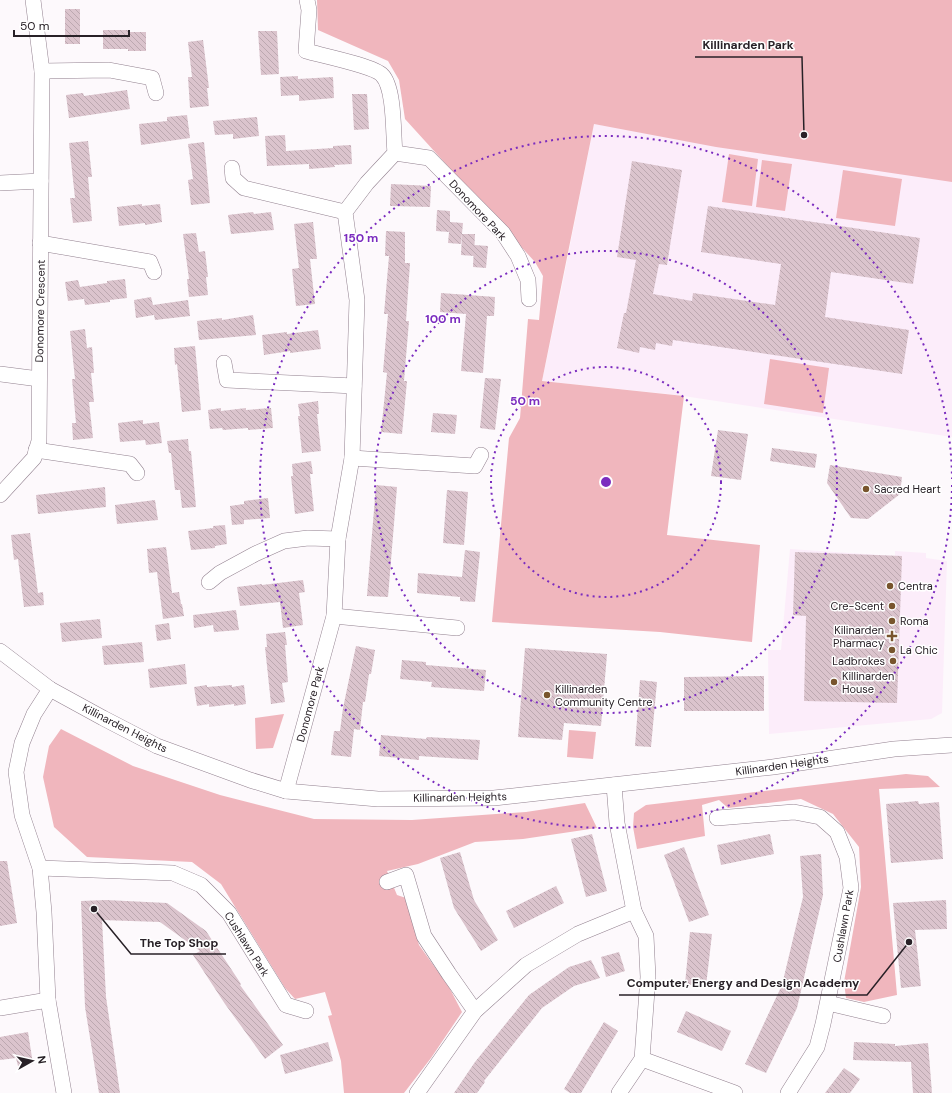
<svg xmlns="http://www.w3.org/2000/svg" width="952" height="1093" viewBox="0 0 952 1093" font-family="'DM Sans',sans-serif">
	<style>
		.built { fill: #fcedfa }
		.green { fill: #f0b6bd }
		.building { fill: url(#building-back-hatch) }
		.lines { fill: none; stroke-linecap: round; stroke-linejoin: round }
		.minor-casing { stroke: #92818f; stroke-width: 16 }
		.minor { stroke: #fff; stroke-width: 15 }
		.ring { fill: none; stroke: #7b2cbf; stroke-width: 2; stroke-dasharray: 2 4 }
		.poi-dot { fill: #78552d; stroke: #fff; stroke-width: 1.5 }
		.labels { text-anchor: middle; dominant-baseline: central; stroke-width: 3; stroke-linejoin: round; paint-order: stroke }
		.street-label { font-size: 11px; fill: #282127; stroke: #fff }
		.poi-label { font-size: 11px; fill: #282127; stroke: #fff; text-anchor: start }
		.centre { fill: #7b2cbf; stroke: #fff; stroke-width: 2 }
		.ring-label { font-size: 12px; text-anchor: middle; font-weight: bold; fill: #7b2cbf; stroke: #fff; stroke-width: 3; stroke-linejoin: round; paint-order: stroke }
		.leader { fill: none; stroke: #282127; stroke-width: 1.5 }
		.callout-dot { fill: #282127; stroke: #fff; stroke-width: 1.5 }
		.callout-label { font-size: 12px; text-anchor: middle; font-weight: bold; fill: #282127; stroke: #fff; stroke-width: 3; stroke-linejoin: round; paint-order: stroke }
	</style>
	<defs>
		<pattern id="building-back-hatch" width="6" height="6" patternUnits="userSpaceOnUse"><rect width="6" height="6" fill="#dbc4cd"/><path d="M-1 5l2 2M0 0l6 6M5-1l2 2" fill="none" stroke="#bca8b0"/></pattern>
	</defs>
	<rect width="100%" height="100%" fill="#fdf9fc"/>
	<g class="built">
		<path d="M594 124 952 181V437L677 395 542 381 561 291Z"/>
		<path d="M790 549 895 556V551L926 553V558L947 561 942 713 931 719 769 734 768 650H781Z"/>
	</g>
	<g class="green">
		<path d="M317 0H952V182L716 147 594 124 542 381 684 396 667 535 760 545 752 642 660 632 492 622 509 438 520 418 528 319 539 320 543 276 535 262 405 119 399 80 388 61 318 30Z"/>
		<path d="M729 154 758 159 752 206 722 202Z"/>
		<path d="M762 160 792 164 785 211 756 207Z"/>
		<path d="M843 170 902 179 895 226 836 218Z"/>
		<path d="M770 359 829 368 823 413 764 404Z"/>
		<path d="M284 714 273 748 256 749 255 718Z"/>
		<path d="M61 729 133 766 220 795 314 819 412 820 526 812 585 803 597 828 523 839 475 842 418 864 387 871 397 895 406 898 419 945 449 987 462 1012 431 1058 404 1093H344L341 1061 328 1016 332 1015 325 992 295 999 285 988 221 884 192 862 87 857 54 827 43 777 49 746Z"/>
		<path d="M569 730 596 732 593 759 567 757Z"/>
		<path d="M906 774 928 776 940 787 879 789 897 995 864 1002 846 998 844 982 861 887 859 847 833 814 801 799 728 808 719 800 702 805 705 836 637 849 633 827 634 813 646 805Z"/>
	</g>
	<g class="building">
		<rect x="65" y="9" width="15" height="35"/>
		<path d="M103 30H128V32H146V51H128V49H103Z"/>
		<path d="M258 31H277L279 74 261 75Z"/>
		<path d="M203 40 209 88H207L209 106 190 108 188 77H192L188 42Z"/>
		<path d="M298 76V79L333 77 334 98 299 101V95L281 96 280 77Z"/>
		<path d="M127 90 130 109 69 118 66 95 83 93 84 96Z"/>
		<path d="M352 94H367L369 129 354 130Z"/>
		<path d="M187 115 190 138 141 145 139 124 167 121V117Z"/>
		<path d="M257 117 259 136 233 139V134L215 135 213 121Z"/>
		<path d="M285 135 286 151 333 148V146L351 145 352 164 334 165 335 167 309 169V164L267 166 265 136Z"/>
		<path d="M88 141 92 177H88L92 221 73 223 70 198H75L69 143Z"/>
		<path d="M204 142 210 203 191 205 188 180 193 179 188 144Z"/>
		<path d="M632 161 682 170 667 265 659 264 653 294 692 301 693 293 775 305 781 264 701 252 708 206 920 238 913 284 831 272 825 317 909 330 902 374 673 340 672 346 656 343 655 350 640 347 639 353 617 348 624 313H626L636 260 617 257Z"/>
		<path d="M391 184 431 186 430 207 390 206Z"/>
		<path d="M142 204V206L160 204 162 222 145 225V223L119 226 117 207Z"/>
		<path d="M437 210 450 211V222L463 223 461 244 448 243 449 232 436 231Z"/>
		<path d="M253 212 254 214 271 212 274 230 231 234 228 215Z"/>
		<path d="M313 222 317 259H310L315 304 296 306 292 269 299 268 294 224Z"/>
		<path d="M386 231 405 232V263H410L406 321H409L404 381H407L402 434 381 432 387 373 383 372 388 314H384L389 256H385Z"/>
		<path d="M196 233 199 252 205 251 208 277H206L208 295 189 297 187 279H189L183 234Z"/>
		<path d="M462 234H475L474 256 461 255Z"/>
		<path d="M474 245 488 246 486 268 473 267Z"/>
		<path d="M125 279 127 298 110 300V302L85 305 84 299 68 301 65 282 78 280 80 287 107 283V281Z"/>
		<path d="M441 293 495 297 494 316H487L483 373 461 371 466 314 440 312Z"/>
		<path d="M151 297 153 305 188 300 190 316 155 320 154 315 136 318 134 300Z"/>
		<path d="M253 315 256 335 199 340 197 321 222 318V320Z"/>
		<path d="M85 329 87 348 92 347 94 373H91L94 402H89L93 438 73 440 72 423H76L72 379H75L70 331Z"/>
		<path d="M318 330 321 349 290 353V351L264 355 262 335 287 332V334Z"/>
		<path d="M195 346 201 410 182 412 177 364 175 365 174 348Z"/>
		<path d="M485 378 501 379 495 430 480 428Z"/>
		<path d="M318 401 319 414H317L321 451 302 453 298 416H300L298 404Z"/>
		<path d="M221 408V411L246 408V410L271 408 273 428 248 430V428L223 430 222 428 210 429 208 410Z"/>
		<path d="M433 413 457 415 455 434 431 432Z"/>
		<path d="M143 420V424L159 422 162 443 146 445 145 440 120 442 118 423Z"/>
		<path d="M718 430 748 434 741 480 711 476Z"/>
		<path d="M188 439 189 451H191L196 507 182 508 180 490H175L171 453H169L167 441Z"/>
		<path d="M772 448 817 454 815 468 770 461Z"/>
		<path d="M311 461 313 474H310L314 511 295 514 291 476H293L292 464Z"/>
		<path d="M830 465 902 477 900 494 868 519 851 518 827 483Z"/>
		<path d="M376 485 397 487 388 597 367 596Z"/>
		<path d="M105 487 106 507 38 514 36 495Z"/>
		<path d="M447 490 468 492 464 545 443 543Z"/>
		<path d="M268 498 270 518 244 520V524L232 525 230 506 244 504V501Z"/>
		<path d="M155 500 158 520 117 524 115 505Z"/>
		<path d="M225 525 227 544 215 546V548L191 550 188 531 213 528V526Z"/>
		<path d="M30 533 38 593 43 592 44 605 24 607 18 559 14 560 11 535Z"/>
		<path d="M166 547 172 593 179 592 181 604H182L184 616 163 619 157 572 149 573 147 549Z"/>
		<path d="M465 550 480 552 475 602 460 601V597L417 593 418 573 462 577Z"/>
		<path d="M795 552 902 556 897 703 804 701 806 616 793 615Z"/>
		<path d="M303 580 305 592 299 593 303 625 283 628 280 602 240 606 237 587 262 584V585Z"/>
		<path d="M236 610 239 630 214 632 213 625 194 628 193 615Z"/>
		<path d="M100 619 102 638 62 642 60 623Z"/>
		<path d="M169 623 171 639 157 641 155 625Z"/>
		<path d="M285 632 287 645H285L288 682 282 683 285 702 271 704 265 647H267L266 634Z"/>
		<path d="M142 642 144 662 104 665 102 646Z"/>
		<path d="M356 646 375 650 371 674H369L365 702H363L360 730 354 729 351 757 331 755 334 731H340L343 708Z"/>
		<path d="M525 648 607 654 601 726 564 723 562 740 518 737Z"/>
		<path d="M402 660 426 662V665L486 670 484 691 431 687 432 682 400 679Z"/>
		<path d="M185 664 187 684 150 688 148 669Z"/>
		<path d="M764 676V711H684V677Z"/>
		<path d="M640 680 657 682 651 747 635 746Z"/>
		<path d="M207 685V687L232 685V687L244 685 246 704 234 706V704L209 707V704L197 706 194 687Z"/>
		<path d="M381 735 426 739 427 737 480 740 478 760 419 756V760L379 756Z"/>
		<path d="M918 801 919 804 939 802 943 859 891 863 886 804Z"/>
		<path d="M592 834 607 891 586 897 571 839Z"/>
		<path d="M770 834 774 854 721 865 717 845Z"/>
		<path d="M684 847 709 915 689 922 664 855Z"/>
		<path d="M460 852 474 900 498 940 481 951 454 908 440 858Z"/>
		<path d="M821 854 823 895 797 1008 766 1073 745 1064 782 985 803 897 800 856Z"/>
		<path d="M0 861H7L17 923 0 926Z"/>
		<path d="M556 886 564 903 514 928 506 911Z"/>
		<path d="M106 900 167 903 206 931 241 984 240 985 283 1045 265 1059 225 1004 193 955 200 951 160 922 102 920 106 997 120 1093H99L85 1007 81 901Z"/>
		<path d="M946 900 947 929 915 930 921 986 901 988 893 903Z"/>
		<path d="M690 932 712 934 706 986 685 984Z"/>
		<path d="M619 952 625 971 606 977 601 957Z"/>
		<path d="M591 960 600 978 574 986 542 1008 484 1081 485 1082 477 1093H454L475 1062 529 995 569 967Z"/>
		<path d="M686 1011 731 1031 722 1051 677 1032Z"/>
		<path d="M604 1022 618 1031 581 1093H570L564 1089Z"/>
		<path d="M28 1032 33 1064 18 1066 16 1058 0 1060V1037Z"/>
		<path d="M328 1042 333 1061 285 1074 280 1055Z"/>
		<path d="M854 1042 895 1044V1046L928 1043 932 1093H913L911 1062 853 1060Z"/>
		<path d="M844 1068 860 1079 850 1093H825Z"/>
	</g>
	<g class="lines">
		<defs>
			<g id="minor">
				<path d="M42 71 109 70 152 78 156 93"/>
				<path d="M395 153 429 158 503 233 518 256 528 280 529 299"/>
				<path d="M232 168 233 178 244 188 345 212"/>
				<path d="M0 183 41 181"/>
				<path d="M40 243 150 262 154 272"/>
				<path d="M224 363 227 380 354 386"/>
				<path d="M0 374 39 379"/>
				<path d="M36 450 130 464 137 473"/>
				<path d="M352 458 475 466 481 455"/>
				<path d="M0 495 34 458 39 441 42 71 33 0"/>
				<path d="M209 582 220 573 255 554 284 541 308 538 338 539"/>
				<path d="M334 616 457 628"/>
				<path d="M0 651 50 689 103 718 157 746 250 780 286 791 378 799 494 798 773 767 894 749 952 745"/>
				<path d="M50 689 34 714 22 743 16 772 22 815 40 868 44 912 48 1000 64 1093"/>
				<path d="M614 785 617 823 634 911 646 936 648 977 642 1059 619 1093"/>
				<path d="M286 791 334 616 338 539 352 458 357 300 345 212 367 183 395 153C393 135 395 88 382 75 374 66 320 55 306 51L309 10 307 0"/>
				<path d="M717 818 794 812 820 817 837 832 847 857 851 888 823 1024 817 1047 788 1093"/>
				<path d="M40 868 173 873 201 885 229 913 286 1005 306 1011"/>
				<path d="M387 882 406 875 424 936 449 974 475 1011"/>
				<path d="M828 1003 883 1016"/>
				<path d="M0 1008 48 1000"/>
				<path d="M642 1059 735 1093"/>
				<path d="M417 1093 475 1011 526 965 578 934 634 911"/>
			</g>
		</defs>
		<use href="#minor" class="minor-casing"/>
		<use href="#minor" class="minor"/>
	</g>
	<g class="ring">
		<circle cx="606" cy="482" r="115"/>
		<circle cx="606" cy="482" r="231"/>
		<path d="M952 485A346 346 0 1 1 952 479"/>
	</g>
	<g class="poi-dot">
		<circle cx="866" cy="489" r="4"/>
		<circle cx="890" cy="586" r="4"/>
		<circle cx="892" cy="606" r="4"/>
		<circle cx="892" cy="621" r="4"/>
		<path d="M890 630h4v4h4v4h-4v4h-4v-4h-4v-4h4z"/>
		<circle cx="892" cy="650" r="4"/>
		<circle cx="893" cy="661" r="4"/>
		<circle cx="834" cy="682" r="4"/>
		<circle cx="547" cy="695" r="4"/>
	</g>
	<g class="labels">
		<g class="street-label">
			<text transform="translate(478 210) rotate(47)">Donomore Park</text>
			<text transform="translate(40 311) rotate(-89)">Donomore Crescent</text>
			<text transform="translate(310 704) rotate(-75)">Donomore Park</text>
			<text transform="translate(125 728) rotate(27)">Killinarden Heights</text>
			<text transform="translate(782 765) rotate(-8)">Killinarden Heights</text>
			<text transform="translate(460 797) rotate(-1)">Killinarden Heights</text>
			<text transform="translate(843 926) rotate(-80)">Cushlawn Park</text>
			<text transform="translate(247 944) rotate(58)">Cushlawn Park</text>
		</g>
		<g class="poi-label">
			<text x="874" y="489">Sacred Heart</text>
			<text x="898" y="586">Centra</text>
			<text x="884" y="606" text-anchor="end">Cre-Scent</text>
			<text x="900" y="621">Roma</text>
			<text x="884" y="630" text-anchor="end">Kilinarden<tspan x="884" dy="13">Pharmacy</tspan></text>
			<text x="900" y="650">La Chic</text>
			<text x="885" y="661" text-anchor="end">Ladbrokes</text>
			<text x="842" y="676">Killinarden<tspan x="842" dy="13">House</tspan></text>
			<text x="555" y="689">Killinarden<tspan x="555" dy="13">Community Centre</tspan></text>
		</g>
	</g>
	<circle cx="606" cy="482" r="6" class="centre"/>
	<g class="ring-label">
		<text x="361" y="242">150 m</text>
		<text x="443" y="323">100 m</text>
		<text x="525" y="405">50 m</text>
	</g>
	<path class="leader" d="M804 135L802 57H695M94 909L131 954H226M909 942L867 995H619"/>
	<g class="callout-dot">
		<circle cx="804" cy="135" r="4"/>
		<circle cx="94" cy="909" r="4"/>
		<circle cx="909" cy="942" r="4"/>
	</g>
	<g class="callout-label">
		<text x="748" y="49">Killinarden Park</text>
		<text x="179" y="947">The Top Shop</text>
		<text x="743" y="987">Computer, Energy and Design Academy</text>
	</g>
	<g transform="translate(32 1061) rotate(82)" stroke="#ffffff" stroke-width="3" paint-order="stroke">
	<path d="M0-3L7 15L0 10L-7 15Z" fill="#282127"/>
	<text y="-6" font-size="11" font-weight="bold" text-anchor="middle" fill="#282127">N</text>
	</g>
	<path d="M14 30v6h115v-6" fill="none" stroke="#282127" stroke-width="2"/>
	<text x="20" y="30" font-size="12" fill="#282127" stroke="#ffffff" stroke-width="3" paint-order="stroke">50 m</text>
</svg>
